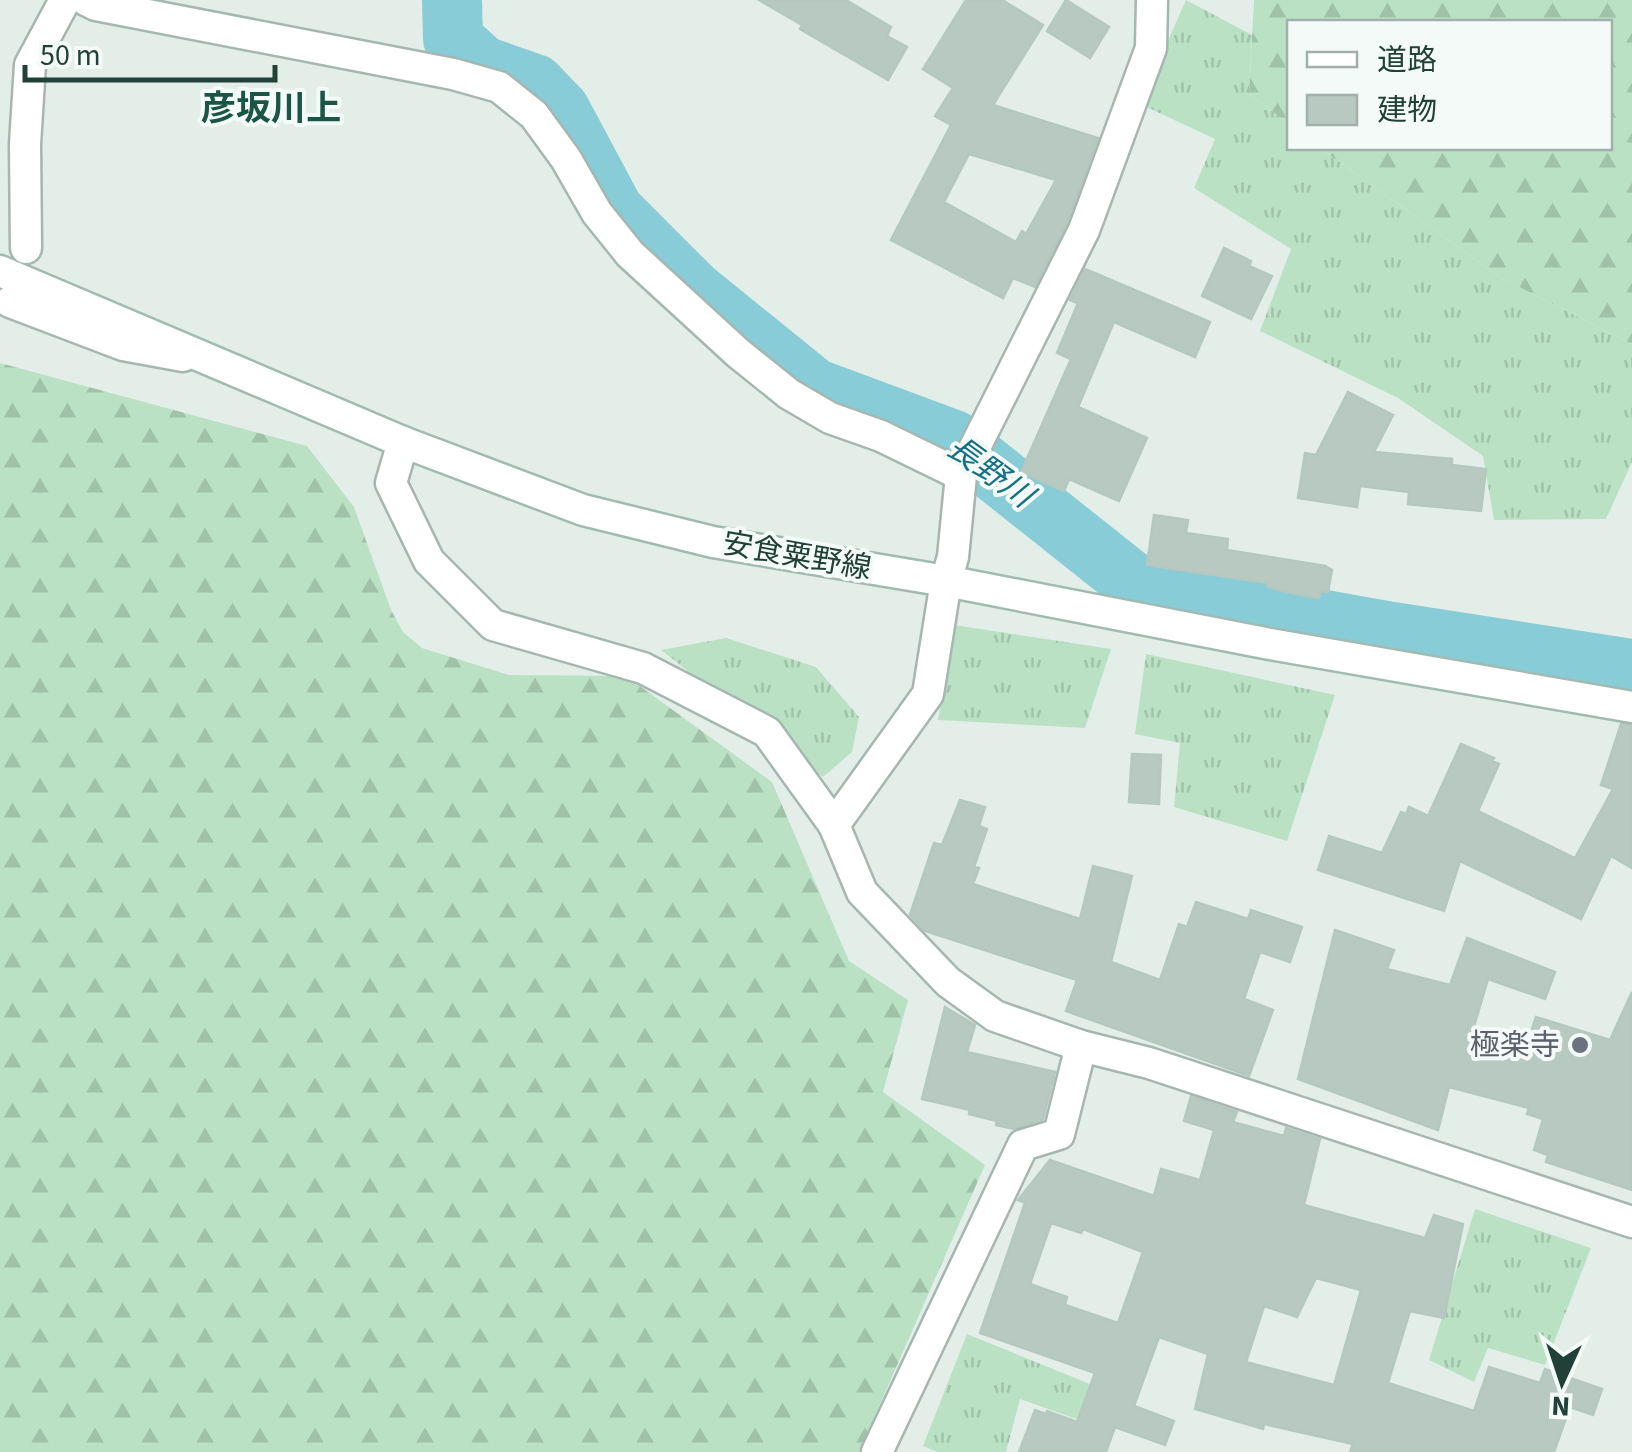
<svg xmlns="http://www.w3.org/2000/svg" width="1632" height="1452" viewBox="0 0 1632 1452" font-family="'Source Sans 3','Noto Sans JP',sans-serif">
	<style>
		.grass { fill: url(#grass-tufts) }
		.forest { fill: url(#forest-firs) }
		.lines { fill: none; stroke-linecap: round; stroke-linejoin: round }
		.river { stroke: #87ccd7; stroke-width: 60 }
		.building { fill: #b8c9c2; stroke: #b5c8c0; stroke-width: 2.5; fill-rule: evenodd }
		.minor-casing { stroke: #a5b7b0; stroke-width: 35 }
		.secondary-casing { stroke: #a1bbb1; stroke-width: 35 }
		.minor { stroke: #fff; stroke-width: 30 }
		.secondary { stroke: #fff; stroke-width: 30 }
		.worship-dot { fill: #6b7280; stroke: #f4faf7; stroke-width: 4 }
		.labels { text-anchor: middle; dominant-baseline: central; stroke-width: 8; stroke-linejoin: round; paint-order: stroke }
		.street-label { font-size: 30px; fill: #214138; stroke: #f4faf7 }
		.worship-label { font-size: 30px; fill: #5b616d; stroke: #f4faf7; text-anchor: end }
		.water-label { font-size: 32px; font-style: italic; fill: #167283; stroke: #f4faf7 }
		.quarter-label { font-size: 35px; font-weight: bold; fill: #1b5546; stroke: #f4faf7 }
	</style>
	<defs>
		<pattern id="grass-tufts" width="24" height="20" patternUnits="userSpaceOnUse" patternTransform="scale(2.5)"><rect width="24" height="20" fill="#bbe1c4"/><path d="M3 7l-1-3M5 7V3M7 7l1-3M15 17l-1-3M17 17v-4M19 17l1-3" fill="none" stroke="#a0c2a9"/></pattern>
		<pattern id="forest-firs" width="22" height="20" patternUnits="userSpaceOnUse" patternTransform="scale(2.5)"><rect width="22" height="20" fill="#bbe1c4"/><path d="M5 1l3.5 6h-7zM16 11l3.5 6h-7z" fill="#a0c2a9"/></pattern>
	</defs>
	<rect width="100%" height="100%" fill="#e3eee9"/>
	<g class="grass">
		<path d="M1186 0 1252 35 1249 94 1289 124 1290 148H1320L1503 279 1632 344V462L1606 519 1494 520 1483 456 1398 398 1260 331 1291 249 1194 188 1215 139 1140 104Z"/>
		<path d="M954 625 1111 649 1085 728 938 720Z"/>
		<path d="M726 638 816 667 859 717 852 752 823 777 661 650Z"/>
		<path d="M1146 654 1335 695 1287 841 1174 807 1180 743 1135 734Z"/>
		<path d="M1475 1209 1591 1248 1545 1365 1488 1348 1474 1382 1429 1360Z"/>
		<path d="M967 1334 1112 1393 1099 1427 1020 1399 1006 1452H937L923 1446Z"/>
	</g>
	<g class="forest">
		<path d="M1254 0H1632V344L1503 279 1320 148H1610V22H1290L1289 124 1249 94Z"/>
		<path d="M0 363 307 446 354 507 391 610 403 632 422 648 509 675 626 676 772 782 849 961 908 1000 883 1092 985 1165 859 1452H0Z"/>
	</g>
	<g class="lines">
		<path class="river" d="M452 0 453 39 483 66 535 84 560 110 614 211 693 290 814 388 954 440 1139 587 1392 632 1632 669"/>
	</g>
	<g class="building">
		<path d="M759 0H846L891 27 887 36 907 47 888 80 800 29 802 25Z"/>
		<path d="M966 0H1002L1043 25 993 105 1098 138 1067 223 1035 287 1013 278 1003 298 891 240 951 125 935 116 953 88 923 69ZM969 154 1056 180 1026 234 1022 231 1016 242 944 202Z"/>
		<path d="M1066 0 1109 27 1090 58 1047 31Z"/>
		<path d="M1224 248 1251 261 1249 266 1272 276 1251 319 1202 296Z"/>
		<path d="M1085 269 1210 322 1195 357 1114 322 1078 407 1147 438 1119 501 1069 479 1064 491 1021 472 1071 359 1057 353 1078 303 1070 300Z"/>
		<path d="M1348 392 1393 415 1374 452 1452 459V465L1486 469 1481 511 1408 504 1409 492 1360 486 1357 507 1298 498 1305 453 1316 455Z"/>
		<path d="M1154 515 1188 520 1186 533 1228 539 1227 550 1325 566 1332 570 1328 592 1321 591 1319 598 1286 592 1267 586V583L1147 565Z"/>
		<path d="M1621 724 1632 725V868L1611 856 1581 919 1460 861 1444 911 1318 870 1329 836 1382 853 1401 812 1406 814 1409 807 1428 816 1461 744 1494 758 1492 761 1499 764 1478 811 1575 858 1613 789 1601 785Z"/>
		<path d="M1132 754 1161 755 1159 804 1129 802Z"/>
		<path d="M960 800 985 807 979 826 987 829 974 867 979 868 973 884 1080 919 1093 866 1132 876 1111 962 1160 980 1179 924 1187 927 1196 902 1248 919 1251 910 1302 927 1290 962 1260 952 1244 999 1273 1010 1249 1076 1066 1011 1077 980 925 931 910 915 934 843 942 845Z"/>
		<path d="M1335 930 1394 950 1387 969 1450 985 1467 938 1555 972 1545 999 1488 979 1472 1033 1526 1047 1536 1017 1610 1040 1632 992V1190L1546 1162 1548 1155 1534 1150 1543 1119 1527 1114 1529 1108 1449 1087 1438 1130 1298 1079Z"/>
		<path d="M945 1007 975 1025 967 1052 1055 1072 1043 1119 1014 1129 996 1125 997 1121 969 1114 970 1110 922 1099Z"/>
		<path d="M1191 1096 1237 1112 1233 1122 1284 1136 1286 1128 1320 1139 1304 1205 1425 1238 1434 1215 1463 1224 1444 1318 1410 1311 1388 1383 1474 1411 1489 1367 1540 1383 1545 1369 1602 1389 1593 1415 1570 1407 1554 1452H1350L1353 1444 1264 1424 1263 1429 1195 1409 1208 1354 1159 1337 1134 1406 1174 1421 1165 1445 1115 1427 1106 1452H1019L1035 1410 1046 1414 1047 1411 1077 1422 1095 1373 980 1333 1025 1203 1018 1200 1050 1160 1154 1196 1161 1169 1200 1180 1214 1130 1184 1121ZM1051 1223 1081 1233 1083 1229 1143 1252 1118 1323 1065 1305 1067 1297 1030 1284ZM1316 1278 1361 1290 1334 1385 1246 1362 1264 1306 1297 1317Z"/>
	</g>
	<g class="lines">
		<defs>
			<g id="minor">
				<path d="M86 0 96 5 453 74 499 87 534 115 566 159 597 213 630 254 738 353 789 394 830 418 881 436 961 475"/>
				<path d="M1152 0 1151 48 1084 230 961 475 953 557 946 581 928 694 834 825 862 892 948 982 995 1016 1081 1046 1149 1063 1632 1222"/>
				<path d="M26 248 25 144 30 65 65 0"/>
				<path d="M10 302 123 345 183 356"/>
				<path d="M403 442 391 483 429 561 493 625 643 668 767 732 834 825"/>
				<path d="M877 1452 1023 1145 1059 1134 1081 1046"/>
			</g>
			<path id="secondary" d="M0 271 403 442 583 510 713 542 946 581 1270 644 1632 707"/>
		</defs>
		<use href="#minor" class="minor-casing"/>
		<use href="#secondary" class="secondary-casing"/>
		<use href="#minor" class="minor"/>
		<use href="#secondary" class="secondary"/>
	</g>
	<circle class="worship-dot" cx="1580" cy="1045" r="10"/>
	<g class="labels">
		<g class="street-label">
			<text transform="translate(797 556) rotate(10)">安食粟野線</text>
		</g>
		<g class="worship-label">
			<text x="1560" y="1045">極楽寺</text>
		</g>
		<g class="water-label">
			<text transform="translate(990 472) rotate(36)">長野川</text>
		</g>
		<g class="quarter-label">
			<text x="271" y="109">彦坂川上</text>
		</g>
	</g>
	<rect x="1287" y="20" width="325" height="130" fill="#f4faf7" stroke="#a0b0ab" stroke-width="2.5"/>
	<rect x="1307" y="52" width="50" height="15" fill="#ffffff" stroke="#a0b0ab" stroke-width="2.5"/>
	<text x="1377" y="70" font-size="30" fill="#214138">道路</text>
	<rect x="1307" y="95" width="50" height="30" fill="#b8c9c2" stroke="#a0b0ab" stroke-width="2.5"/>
	<text x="1377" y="120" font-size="30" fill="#214138">建物</text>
	<g transform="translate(1562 1382) rotate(183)" stroke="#f4faf7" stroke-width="8" paint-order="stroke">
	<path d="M0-8L18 38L0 25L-18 38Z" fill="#214138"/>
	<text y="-15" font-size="28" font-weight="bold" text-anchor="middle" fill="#214138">N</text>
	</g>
	<path d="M25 65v15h250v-15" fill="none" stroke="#214138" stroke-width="5"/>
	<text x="40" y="65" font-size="30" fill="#214138" stroke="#f4faf7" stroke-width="8" paint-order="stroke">50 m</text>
</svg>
